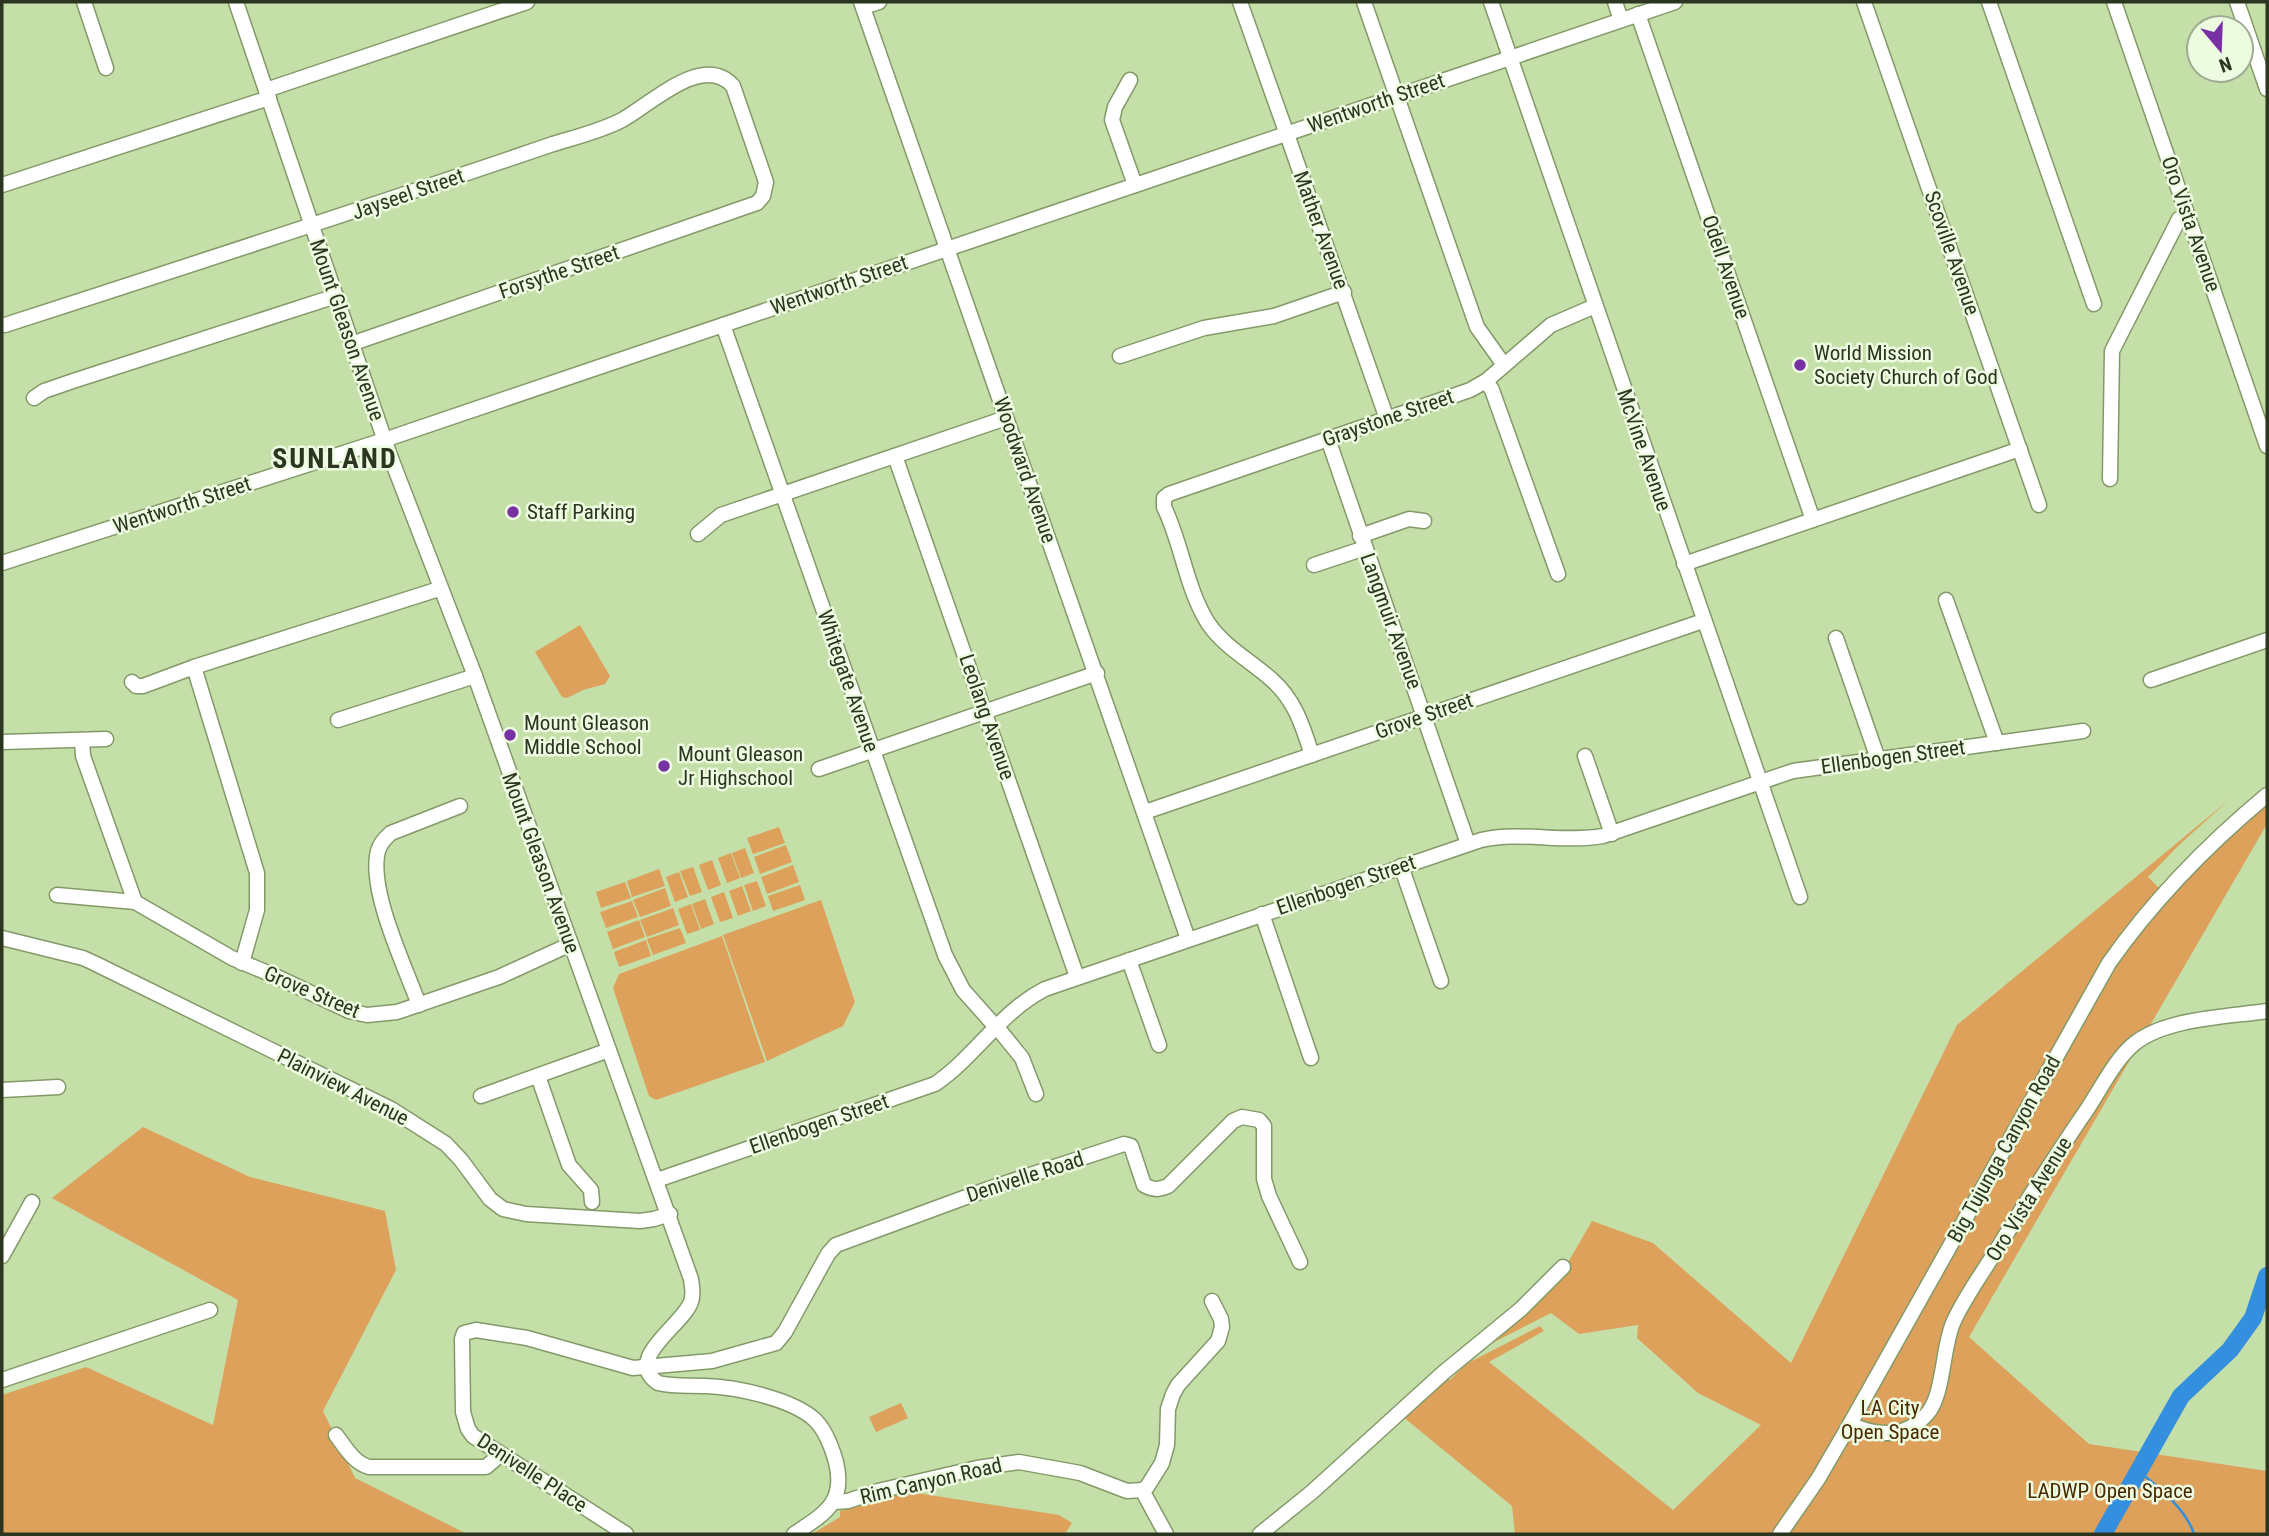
<svg xmlns="http://www.w3.org/2000/svg" width="2269" height="1536" viewBox="0 0 2269 1536" font-family="'Roboto Condensed',sans-serif">
	<style>
		.green { fill: #dea15c; fill-rule: evenodd }
		.lines { fill: none; stroke-linecap: round; stroke-linejoin: round }
		.stream { stroke: #3490df; stroke-width: 2.5 }
		.river { stroke: #3490df; stroke-width: 18 }
		.minor-casing { stroke: #839a68; stroke-width: 17 }
		.minor { stroke: #fff; stroke-width: 14 }
		.poi-dot { fill: #7731a5; stroke: #edfbe0; stroke-width: 2.5 }
		.labels { text-anchor: middle; dominant-baseline: central; stroke-width: 5; stroke-linejoin: round; paint-order: stroke }
		.street-label { font-size: 21px; fill: #2b3520; stroke: #edfbe0 }
		.poi-label { font-size: 21px; fill: #2b3520; stroke: #edfbe0; text-anchor: start }
		.park-label { font-size: 21px; fill: #492a00; stroke: #edfbe0 }
		.district-label { font-size: 28px; font-weight: bold; letter-spacing: 2px; fill: #2b3520; stroke: #edfbe0 }
	</style>
	<rect width="100%" height="100%" fill="#c5dfa9"/>
	<g class="green">
		<path d="M580 625 610 676 605 684 583 690 567 698 562 697 535 652Z"/>
		<path d="M2267 794V824L1969 1337 2089 1444 2267 1471V1534H1515L1512 1506 1397 1412 1451 1359 1515 1313 1551 1282 1567 1264 1592 1221 1653 1243 1791 1363 1957 1025 2230 799 2179 845 2148 877 2162 891 2215 838ZM1551 1313 1579 1334 1638 1325 1637 1338 1698 1393 1761 1425 1673 1510 1489 1362 1544 1331 1540 1326 1466 1364 1450 1380 1445 1375 1469 1355Z"/>
		<path d="M779 827 785 843 753 854 747 838Z"/>
		<path d="M786 845 792 862 760 874 754 857Z"/>
		<path d="M745 848 754 873 741 878 732 853Z"/>
		<path d="M731 853 740 878 727 883 718 858Z"/>
		<path d="M712 860 721 885 708 890 699 865Z"/>
		<path d="M793 865 799 882 767 894 761 877Z"/>
		<path d="M693 867 702 892 690 896 680 871Z"/>
		<path d="M659 869 665 886 632 897 627 881Z"/>
		<path d="M679 872 688 897 675 902 666 877Z"/>
		<path d="M757 881 766 906 753 911 744 885Z"/>
		<path d="M625 882 631 898 601 908 596 892Z"/>
		<path d="M800 885 805 900 773 911 768 896Z"/>
		<path d="M742 886 751 911 738 916 729 891Z"/>
		<path d="M665 888 671 906 640 917 633 900Z"/>
		<path d="M724 892 733 918 720 922 711 897Z"/>
		<path d="M705 899 714 924 701 929 692 904Z"/>
		<path d="M821 900 855 1002 843 1026 767 1061 723 935Z"/>
		<path d="M632 901 638 917 606 928 600 912Z"/>
		<path d="M691 904 700 930 687 934 678 909Z"/>
		<path d="M673 908 679 925 647 937 640 920Z"/>
		<path d="M639 920 645 937 613 949 607 932Z"/>
		<path d="M680 928 686 943 653 955 647 939Z"/>
		<path d="M722 936 765 1062 656 1100 649 1096 613 988 619 974Z"/>
		<path d="M646 940 651 956 619 967 614 952Z"/>
		<path d="M143 1127 250 1177 385 1211 396 1270 323 1411 355 1478 467 1534H2V1395L86 1367 213 1425 238 1300 52 1198Z"/>
		<path d="M901 1403 908 1418 876 1432 869 1417Z"/>
		<path d="M910 1492 1059 1515 1072 1523 1065 1534H812L840 1517V1511Z"/>
	</g>
	<g class="lines">
		<path class="stream" d="M2140 1472C2160 1489 2186 1509 2194 1534"/>
		<path class="river" d="M2103 1534 2181 1396 2230 1350 2253 1318 2267 1276"/>
		<defs>
			<g id="minor">
				<path d="M84 2 106 68"/>
				<path d="M236 2 389 453 475 676 691 1279C692 1287 694 1294 691 1302 682 1326 623 1359 658 1383 674 1387 690 1385 707 1386 736 1387 792 1399 814 1419 826 1430 832 1448 836 1462 846 1503 824 1514 794 1534"/>
				<path d="M861 2 1188 939"/>
				<path d="M1240 2C1289 141 1339 279 1387 419"/>
				<path d="M1364 2 1477 327 1504 365"/>
				<path d="M1491 2 1800 897"/>
				<path d="M1615 2 1621 20"/>
				<path d="M1864 2 2039 505"/>
				<path d="M1989 2 2094 304"/>
				<path d="M2114 2 2267 446"/>
				<path d="M2237 2 2267 89"/>
				<path d="M863 7 879 2"/>
				<path d="M1638 14 1813 520"/>
				<path d="M1130 80 1115 107 1112 120 1135 185"/>
				<path d="M266 90 527 2"/>
				<path d="M2 185 269 98"/>
				<path d="M5 325C188 266 371 206 553 144 576 137 601 131 622 120 650 105 703 52 733 86L766 182 763 196 757 203 351 344"/>
				<path d="M723 325 945 955 963 990 995 1026"/>
				<path d="M1120 356 1204 328 1274 316 1344 292"/>
				<path d="M1486 381 1492 390 1558 574"/>
				<path d="M34 398 44 391 73 381 336 296"/>
				<path d="M1328 439 1468 844"/>
				<path d="M895 456 1077 977"/>
				<path d="M2110 479 2112 351 2179 219 2188 216"/>
				<path d="M698 534 721 515 1006 418"/>
				<path d="M1360 536 1409 519 1424 521"/>
				<path d="M2 563 384 440 1675 2"/>
				<path d="M1684 564 2020 449"/>
				<path d="M1314 565 1365 548"/>
				<path d="M1946 600 1997 743"/>
				<path d="M1836 638 1878 759"/>
				<path d="M194 667 257 873V910L242 963"/>
				<path d="M2151 680 2267 640"/>
				<path d="M132 682 136 686H143L194 667 439 589"/>
				<path d="M338 720 475 676"/>
				<path d="M82 740 83 756 135 902"/>
				<path d="M2 742 106 739"/>
				<path d="M1312 755C1303 727 1295 700 1272 680 1251 661 1224 647 1208 623 1186 588 1182 544 1164 507V498L1169 494 1470 390 1486 381 1551 325 1595 306"/>
				<path d="M1585 756 1612 834"/>
				<path d="M819 769 1097 673"/>
				<path d="M1145 812 1703 621"/>
				<path d="M1401 866 1441 981"/>
				<path d="M57 895 135 902 232 958 275 976 349 1011 367 1015 397 1012 499 977 571 944"/>
				<path d="M1262 914 1311 1058"/>
				<path d="M2 938 83 958 94 963 391 1109 446 1144 461 1160 490 1199 503 1209 526 1214 640 1221 654 1219 670 1214"/>
				<path d="M1129 960 1159 1045"/>
				<path d="M419 1005C405 966 368 890 378 851 380 844 385 838 391 833L460 806"/>
				<path d="M996 1026 1022 1058 1036 1094"/>
				<path d="M538 1076 569 1165 591 1190 592 1202"/>
				<path d="M2 1090 58 1087"/>
				<path d="M481 1096 609 1050"/>
				<path d="M657 1180 935 1084C976 1056 1000 1012 1045 989L1481 840C1521 831 1563 843 1603 836L1793 771 2083 731"/>
				<path d="M2 1256 32 1202"/>
				<path d="M2 1380 210 1310"/>
				<path d="M1850 1424C1877 1437 1906 1438 1927 1414 1944 1395 1942 1349 1953 1323 1965 1296 1984 1271 1999 1246 2028 1199 2057 1153 2088 1108 2102 1087 2115 1059 2135 1043 2167 1018 2227 1017 2267 1011"/>
				<path d="M336 1435C345 1447 354 1463 369 1467H486L501 1454"/>
				<path d="M1142 1490 1166 1534"/>
				<path d="M835 1502 848 1501 878 1491 977 1468 1019 1462 1080 1473 1127 1491 1142 1490 1147 1487 1162 1463 1167 1445 1168 1409 1173 1394 1178 1385 1218 1341 1222 1327 1221 1319 1212 1301"/>
				<path d="M626 1534 473 1436 468 1429 463 1412 462 1339 464 1333 476 1330 527 1338 633 1368 712 1361 776 1343 785 1332 828 1254 836 1245 988 1189 1124 1144 1131 1146 1144 1185C1153 1190 1158 1190 1168 1186L1233 1121 1242 1117 1259 1120 1264 1126V1179L1269 1196 1300 1262"/>
				<path d="M1260 1534 1312 1492 1443 1373 1521 1309 1563 1267"/>
				<path d="M1780 1534 1818 1479 1850 1424 2109 963C2154 899 2207 845 2267 795"/>
			</g>
		</defs>
		<use href="#minor" class="minor-casing"/>
		<use href="#minor" class="minor"/>
	</g>
	<g class="poi-dot">
		<circle cx="1800" cy="365" r="7"/>
		<circle cx="513" cy="512" r="7"/>
		<circle cx="510" cy="735" r="7"/>
		<circle cx="664" cy="766" r="7"/>
	</g>
	<g class="labels">
		<g class="street-label">
			<text transform="translate(1376 103) rotate(-19)">Wentworth Street</text>
			<text transform="translate(408 194) rotate(-19)">Jayseel Street</text>
			<text transform="translate(2191 224) rotate(71)">Oro Vista Avenue</text>
			<text transform="translate(1321 230) rotate(70)">Mather Avenue</text>
			<text transform="translate(1952 253) rotate(71)">Scoville Avenue</text>
			<text transform="translate(1726 267) rotate(71)">Odell Avenue</text>
			<text transform="translate(559 272) rotate(-19)">Forsythe Street</text>
			<text transform="translate(839 285) rotate(-19)">Wentworth Street</text>
			<text transform="translate(347 330) rotate(71)">Mount Gleason Avenue</text>
			<text transform="translate(1388 418) rotate(-19)">Graystone Street</text>
			<text transform="translate(1644 450) rotate(71)">McVine Avenue</text>
			<text transform="translate(1025 470) rotate(71)">Woodward Avenue</text>
			<text transform="translate(182 505) rotate(-18)">Wentworth Street</text>
			<text transform="translate(1391 621) rotate(70)">Langmuir Avenue</text>
			<text transform="translate(848 681) rotate(71)">Whitegate Avenue</text>
			<text transform="translate(1424 716) rotate(-19)">Grove Street</text>
			<text transform="translate(987 717) rotate(71)">Leolang Avenue</text>
			<text transform="translate(1893 757) rotate(-8)">Ellenbogen Street</text>
			<text transform="translate(541 863) rotate(70)">Mount Gleason Avenue</text>
			<text transform="translate(1346 885) rotate(-19)">Ellenbogen Street</text>
			<text transform="translate(312 992) rotate(23)">Grove Street</text>
			<text transform="translate(343 1087) rotate(27)">Plainview Avenue</text>
			<text transform="translate(819 1124) rotate(-19)">Ellenbogen Street</text>
			<text transform="translate(2004 1149) rotate(-61)">Big Tujunga Canyon Road</text>
			<text transform="translate(1025 1177) rotate(-18)">Denivelle Road</text>
			<text transform="translate(2029 1199) rotate(-58)">Oro Vista Avenue</text>
			<text transform="translate(532 1473) rotate(33)">Denivelle Place</text>
			<text transform="translate(931 1481) rotate(-13)">Rim Canyon Road</text>
		</g>
		<g class="poi-label">
			<text x="1814" y="353">World Mission<tspan x="1814" dy="24">Society Church of God</tspan></text>
			<text x="527" y="512">Staff Parking</text>
			<text x="524" y="723">Mount Gleason<tspan x="524" dy="24">Middle School</tspan></text>
			<text x="678" y="754">Mount Gleason<tspan x="678" dy="24">Jr Highschool</tspan></text>
		</g>
		<g class="park-label">
			<text x="1890" y="1408">LA City<tspan x="1890" dy="24">Open Space</tspan></text>
			<text x="2110" y="1491">LADWP Open Space</text>
		</g>
		<g class="district-label">
			<text x="335" y="458">SUNLAND</text>
		</g>
	</g>
	<rect width="2269" height="1536" fill="none" stroke="#2b3520" stroke-width="7"/>
	<g transform="translate(2220 49) rotate(161)"><circle r="33" fill="#edfbe0" stroke="#9fac93" stroke-width="2"/>
	<path d="M0-5L12 26L0 18L-12 26Z" fill="#7731a5"/>
	<text y="-10" font-size="19" font-weight="bold" text-anchor="middle" fill="#2b3520">N</text>
	</g>
</svg>
